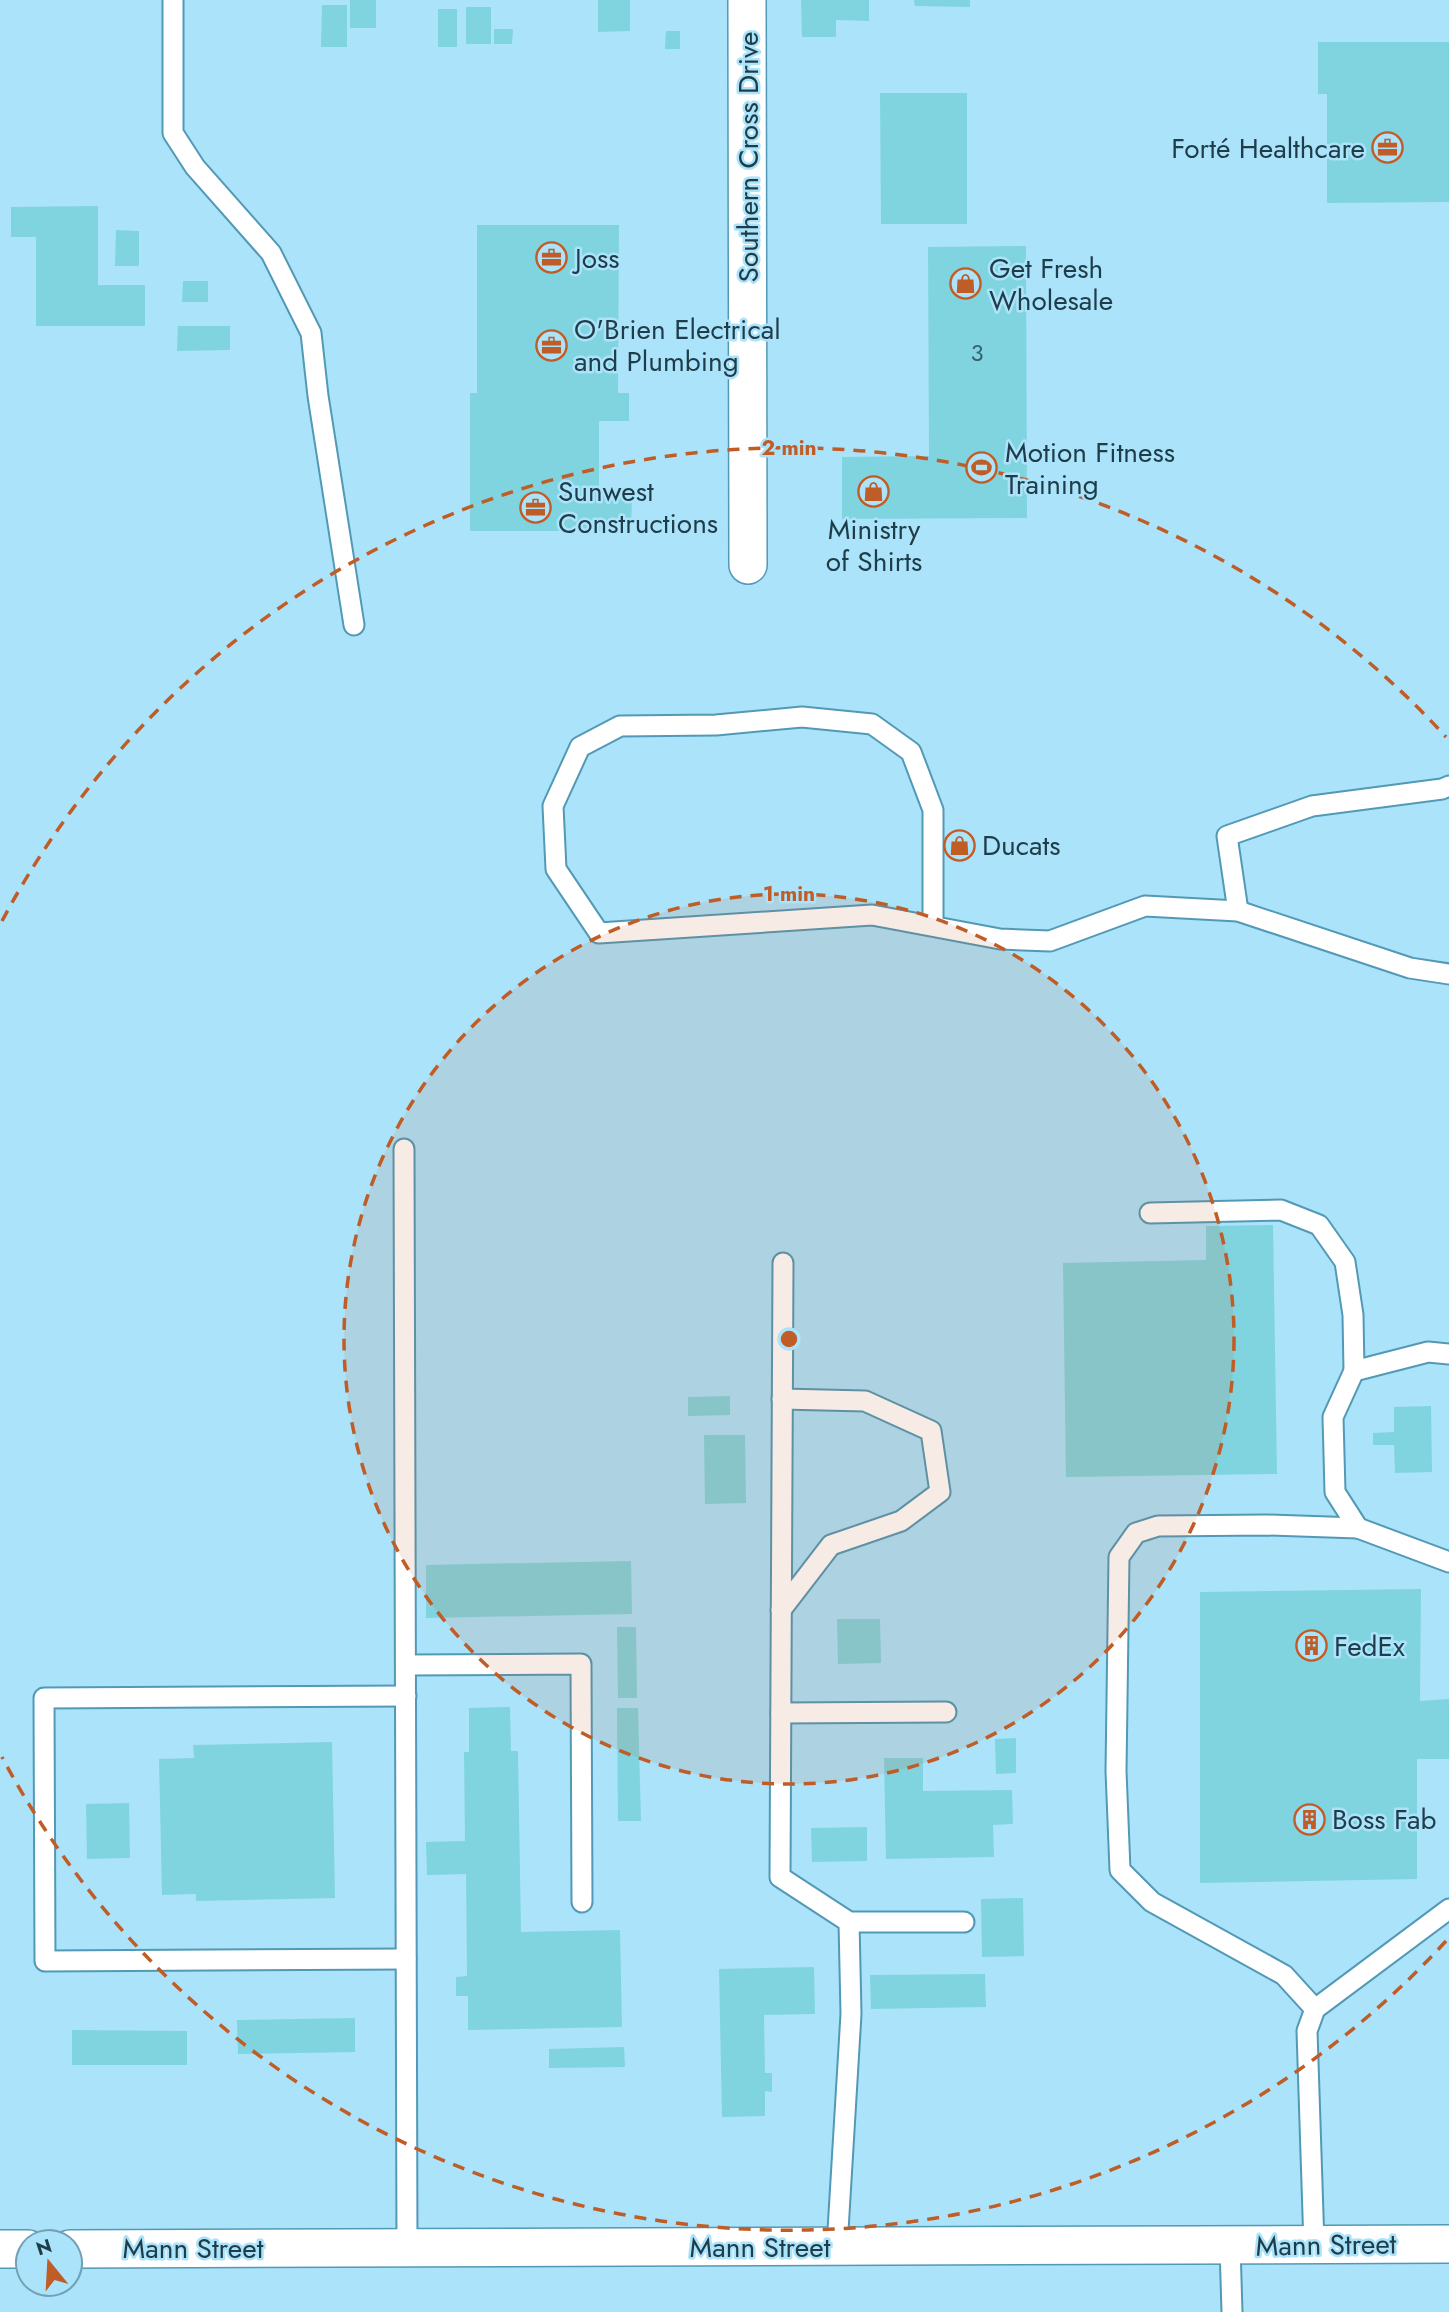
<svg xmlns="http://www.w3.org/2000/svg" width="1449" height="2312" viewBox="0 0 1449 2312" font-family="Jost,sans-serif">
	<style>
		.building { fill: #80d4df }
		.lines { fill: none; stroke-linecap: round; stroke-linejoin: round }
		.service-casing { stroke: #5299b5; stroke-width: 23 }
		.minor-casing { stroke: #5299b5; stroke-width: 40 }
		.service { stroke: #fff; stroke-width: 19 }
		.minor { stroke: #fff; stroke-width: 37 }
		.ring { fill: none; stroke: #c05c26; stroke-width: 3.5; stroke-dasharray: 12 9 }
		.labels { text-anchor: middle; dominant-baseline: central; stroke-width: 5; stroke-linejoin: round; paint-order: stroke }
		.number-label { font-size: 24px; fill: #37636e }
		.poi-label { font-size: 28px; fill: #1f3d49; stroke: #abe3fb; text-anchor: start }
		.street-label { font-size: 28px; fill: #1f3d49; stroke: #abe3fb }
		.centre { fill: #c05c26; stroke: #abe3fb; stroke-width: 3.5 }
		.ring-label { font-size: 21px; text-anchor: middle; font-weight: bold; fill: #c05c26; stroke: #abe3fb; stroke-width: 5; stroke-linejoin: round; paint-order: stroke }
	</style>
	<rect width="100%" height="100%" fill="#abe3fb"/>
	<g class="building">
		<rect x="350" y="0" width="26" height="28"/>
		<path d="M598 0H630V31L598 32Z"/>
		<path d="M801 0H869V21L836 20V37H802Z"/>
		<path d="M914 0H970V7L915 6Z"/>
		<path d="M322 5H347V47H321Z"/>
		<rect x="466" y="7" width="25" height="37"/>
		<rect x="438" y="9" width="19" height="38"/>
		<path d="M494 29H513L512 44H494Z"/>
		<path d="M666 31H680V49H665Z"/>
		<path d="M1318 42H1449V202L1327 203V94H1318Z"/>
		<path d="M880 93H967V224H881Z"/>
		<path d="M98 206V285H145V326H36V237H11V207Z"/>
		<path d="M477 225H619L618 393H629V421H599V495H632L631 531H470V393H477Z"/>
		<path d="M116 230 139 231V266H115Z"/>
		<path d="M1026 246 1027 518 842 519V457L929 456 928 247Z"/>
		<path d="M183 281H208V302H182Z"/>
		<path d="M178 326H230V350L177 351Z"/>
		<path d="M1273 1225 1277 1474 1066 1477 1063 1263 1206 1260V1226Z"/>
		<path d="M730 1396V1415L688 1416V1397Z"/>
		<path d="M1431 1406 1432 1472 1395 1473 1394 1445H1373V1433L1394 1432V1407Z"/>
		<path d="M704 1435H745L746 1503 705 1504Z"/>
		<path d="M631 1561 632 1614 426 1618V1565Z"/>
		<path d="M1421 1589 1420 1701 1449 1699V1759H1417V1879L1200 1883V1592Z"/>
		<path d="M837 1619H880L881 1663 838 1664Z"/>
		<path d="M617 1627H636L637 1698H618Z"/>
		<path d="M510 1707 511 1751H518L521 1932 620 1930 622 2027 468 2030V1996H456V1977L467 1976 466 1874 427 1875 426 1842 465 1841 464 1752H469V1708Z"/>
		<path d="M617 1708H638L641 1821H618Z"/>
		<path d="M1016 1738V1773L996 1774 995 1739Z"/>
		<path d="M332 1742 335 1898 196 1901V1894L162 1895 159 1759 194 1758 193 1745Z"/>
		<path d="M884 1758H923V1791L1012 1790 1013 1824 993 1825 994 1857 886 1859Z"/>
		<path d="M129 1803 130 1858 87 1859 86 1804Z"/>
		<path d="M867 1827V1861L812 1862 811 1828Z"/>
		<path d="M1023 1898 1024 1956 982 1957 981 1899Z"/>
		<path d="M814 1967 815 2014 764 2015 765 2073H772V2092L765 2091V2116L722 2117 719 1969Z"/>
		<path d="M985 1974 986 2007 871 2009 870 1975Z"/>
		<path d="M355 2018V2052L238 2054 237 2020Z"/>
		<path d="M72 2030 187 2031V2065H72Z"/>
		<path d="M624 2047 625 2067 549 2068V2049Z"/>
	</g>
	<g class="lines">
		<defs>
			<g id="service">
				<path d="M173 0V133L195 167 271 253 311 333 318 396 354 625"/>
				<path d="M1238 911 1227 836 1312 806 1442 789 1449 786"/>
				<path d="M933 926V810L911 752 872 724 802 717 716 725 620 726 580 747 553 806 556 869 599 933 872 915 1000 939 1050 941 1145 906 1238 911 1410 968 1449 974"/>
				<path d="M404 1149 407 2248"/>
				<path d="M1150 1213 1281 1210 1319 1225 1345 1262 1353 1315 1354 1371"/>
				<path d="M783 1263 780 1877 849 1922H964"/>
				<path d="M1449 1354 1428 1352 1354 1371 1333 1417 1335 1492 1358 1528 1449 1562"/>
				<path d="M781 1610 831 1545 901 1521 940 1492 931 1431 865 1401 782 1399"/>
				<path d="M406 1665 581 1664 582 1902"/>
				<path d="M406 1696 44 1698 45 1961 406 1959"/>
				<path d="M781 1713 946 1712"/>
				<path d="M1315 2009 1284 1975 1152 1902 1120 1870 1116 1771 1119 1557 1136 1533 1158 1526 1267 1525 1358 1528"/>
				<path d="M1314 2245 1307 2031 1315 2009 1449 1909"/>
				<path d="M1230 2246 1232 2312"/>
				<path d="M837 2247 851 2014 849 1922"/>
			</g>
			<g id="minor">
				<path d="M747 0 748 565"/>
				<path d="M0 2249H28"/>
				<path d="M70 2249 1449 2244"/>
			</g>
		</defs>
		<use href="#service" class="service-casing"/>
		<use href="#minor" class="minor-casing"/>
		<use href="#service" class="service"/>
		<use href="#minor" class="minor"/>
	</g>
	<circle cx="789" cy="1339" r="445" fill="#c05c26" fill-opacity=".12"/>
	<g class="ring">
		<circle cx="789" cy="1339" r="445"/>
		<path d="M1446 1941A891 891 0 0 1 2 1757M2 921A891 891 0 0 1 1446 737"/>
	</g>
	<defs>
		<symbol id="office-ring" viewBox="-11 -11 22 22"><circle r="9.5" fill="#abe3fb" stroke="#c05c26" stroke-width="1.5"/><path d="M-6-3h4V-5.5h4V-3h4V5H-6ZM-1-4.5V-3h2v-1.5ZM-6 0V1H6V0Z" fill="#c05c26"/></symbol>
		<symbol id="shop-ring" viewBox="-11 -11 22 22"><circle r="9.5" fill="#abe3fb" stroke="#c05c26" stroke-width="1.5"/><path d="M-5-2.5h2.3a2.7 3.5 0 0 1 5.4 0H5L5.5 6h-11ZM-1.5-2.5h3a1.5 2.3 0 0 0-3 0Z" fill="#c05c26"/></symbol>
		<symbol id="stadium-ring" viewBox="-11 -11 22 22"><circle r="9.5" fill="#abe3fb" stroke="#c05c26" stroke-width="1.5"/><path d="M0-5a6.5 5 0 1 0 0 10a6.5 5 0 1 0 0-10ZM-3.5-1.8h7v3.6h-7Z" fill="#c05c26"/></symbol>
		<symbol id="building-ring" viewBox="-11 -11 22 22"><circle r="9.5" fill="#abe3fb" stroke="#c05c26" stroke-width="1.5"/><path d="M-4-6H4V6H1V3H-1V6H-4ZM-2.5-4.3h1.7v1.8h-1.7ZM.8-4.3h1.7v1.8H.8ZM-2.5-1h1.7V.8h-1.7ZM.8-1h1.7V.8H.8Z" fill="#c05c26"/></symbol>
	</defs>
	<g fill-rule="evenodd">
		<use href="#office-ring" x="1370" y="130" width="35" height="35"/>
		<use href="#office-ring" x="534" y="240" width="35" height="35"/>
		<use href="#shop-ring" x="948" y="266" width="35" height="35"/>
		<use href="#office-ring" x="534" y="328" width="35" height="35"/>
		<use href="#stadium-ring" x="964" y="450" width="35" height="35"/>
		<use href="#shop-ring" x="856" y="474" width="35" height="35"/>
		<use href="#office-ring" x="518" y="490" width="35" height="35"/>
		<use href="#shop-ring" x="942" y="828" width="35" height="35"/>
		<use href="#building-ring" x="1294" y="1628" width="35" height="35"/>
		<use href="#building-ring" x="1292" y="1802" width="35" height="35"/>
	</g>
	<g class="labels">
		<g class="number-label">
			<text x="977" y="352">3</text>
		</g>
		<g class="poi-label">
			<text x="1365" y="148" text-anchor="end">Forté Healthcare</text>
			<text x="575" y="258">Joss</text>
			<text x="989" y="268">Get Fresh<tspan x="989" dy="32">Wholesale</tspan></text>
			<text x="574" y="329">O'Brien Electrical<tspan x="574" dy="32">and Plumbing</tspan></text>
			<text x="1005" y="452">Motion Fitness<tspan x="1005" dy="32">Training</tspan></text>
			<text x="558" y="491">Sunwest<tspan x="558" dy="32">Constructions</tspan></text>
			<text x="874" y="529" text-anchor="middle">Ministry<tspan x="874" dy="32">of Shirts</tspan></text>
			<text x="982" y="845">Ducats</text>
			<text x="1334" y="1646">FedEx</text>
			<text x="1332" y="1819">Boss Fab</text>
		</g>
		<g class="street-label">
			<text transform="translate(748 157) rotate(-90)">Southern Cross Drive</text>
			<text transform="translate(1326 2245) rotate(-1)">Mann Street</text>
			<text x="760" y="2247">Mann Street</text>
			<text x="193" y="2248">Mann Street</text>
		</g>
	</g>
	<circle cx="789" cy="1339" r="10" class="centre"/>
	<g class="ring-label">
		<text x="789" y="455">2 min</text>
		<text x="789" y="901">1 min</text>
	</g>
	<g transform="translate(49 2263) rotate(342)"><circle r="33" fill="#abe3fb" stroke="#73a1b4" stroke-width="2"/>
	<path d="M0-5L12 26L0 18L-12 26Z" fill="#c05c26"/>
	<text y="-10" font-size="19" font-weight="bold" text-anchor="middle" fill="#1f3d49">N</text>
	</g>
</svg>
